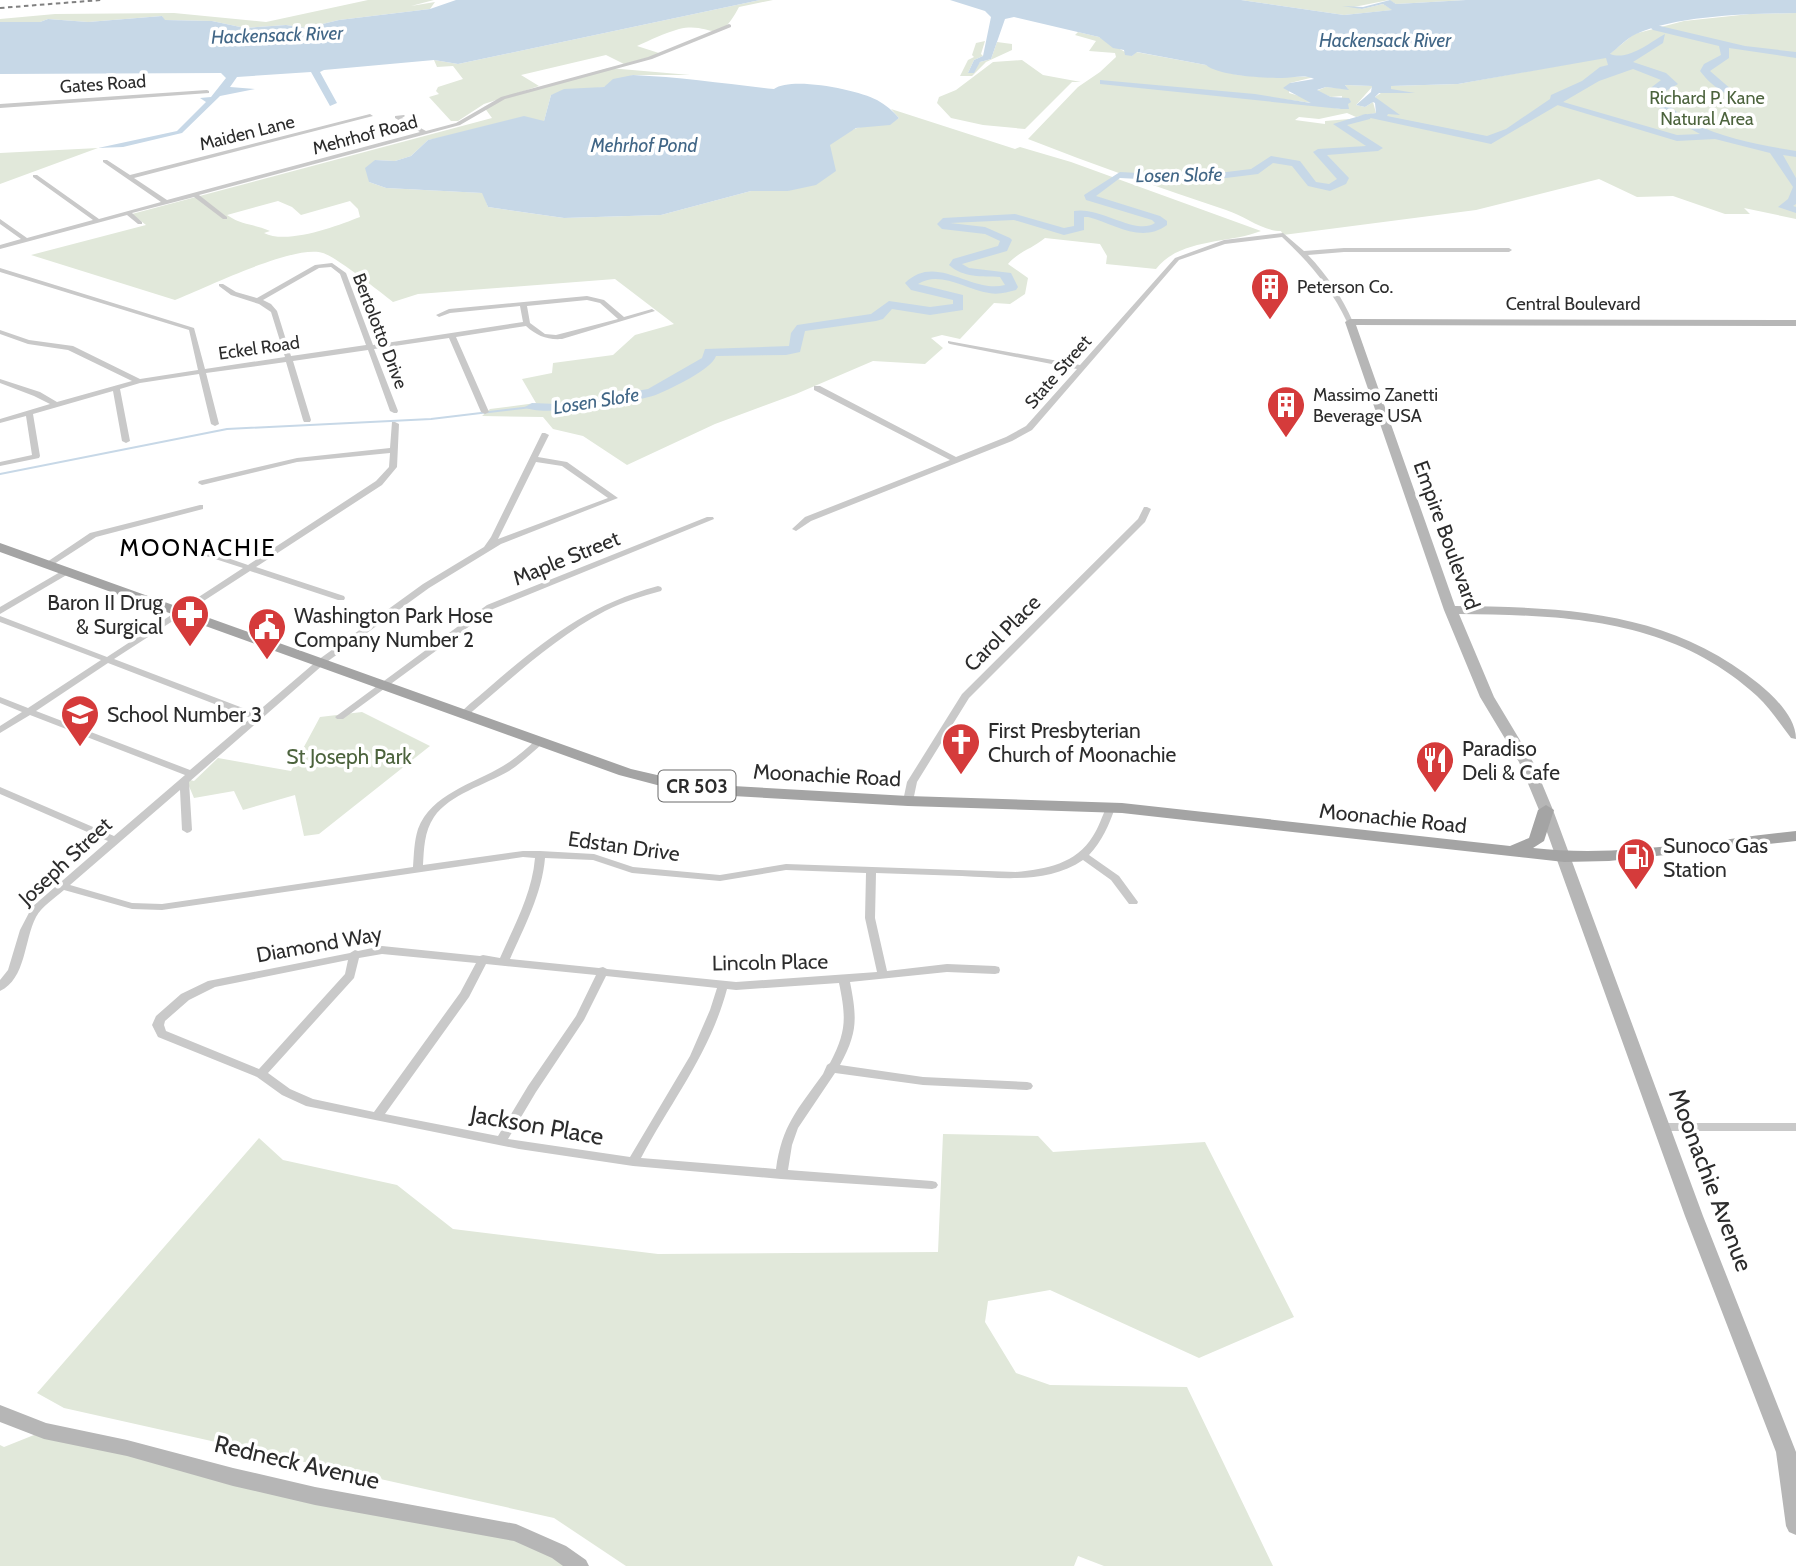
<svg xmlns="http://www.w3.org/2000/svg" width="1796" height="1566" viewBox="0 0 1796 1566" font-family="Cabin,sans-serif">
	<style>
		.green { fill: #e1e8da; fill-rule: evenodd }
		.water { fill: #c7d8e7; fill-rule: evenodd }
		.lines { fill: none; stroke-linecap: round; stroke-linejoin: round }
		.stream { stroke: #c7d8e7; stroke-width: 2 }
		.river { fill: #c7d8e7; fill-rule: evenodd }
		.street { fill: #c9c9c9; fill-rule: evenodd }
		.secondary { fill: #b6b6b6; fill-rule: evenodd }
		.primary { fill: #a4a4a4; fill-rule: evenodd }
		.rail { stroke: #818181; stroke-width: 2; stroke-dasharray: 4.5 3.5; stroke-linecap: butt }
		.labels { text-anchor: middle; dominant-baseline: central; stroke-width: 7; stroke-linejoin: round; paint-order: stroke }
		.far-street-label { font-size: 18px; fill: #2c2c2c; stroke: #fff }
		.far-park-label { font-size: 18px; fill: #4c633d; stroke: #fff }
		.far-poi-label { font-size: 18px; fill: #2c2c2c; stroke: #fff; text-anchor: start }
		.far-water-label { font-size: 19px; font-style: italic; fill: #416686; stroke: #fff }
		.shield { fill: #fff; stroke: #6b6b6b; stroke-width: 2 }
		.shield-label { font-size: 19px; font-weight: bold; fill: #2c2c2c }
		.street-label { font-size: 21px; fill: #2c2c2c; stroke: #fff }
		.poi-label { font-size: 21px; fill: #2c2c2c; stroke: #fff; text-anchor: start }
		.park-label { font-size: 21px; fill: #4c633d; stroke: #fff }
		.quarter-label { font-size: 24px; letter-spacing: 2px; fill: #000; stroke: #fff }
		.near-street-label { font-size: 24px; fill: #2c2c2c; stroke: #fff }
	</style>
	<rect width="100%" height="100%" fill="#fff"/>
	<g class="green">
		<path d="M368 0H434L411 6 435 2 430 9 339 20 306 28 286 25 245 28 212 21 164 20 162 16 88 22 48 19 40 22H0V19L55 14 174 13 266 22Z"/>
		<path d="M760 0H773L739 7C716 50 713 21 679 29 665 33 650 40 637 46L662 54 624 64 606 55 521 75 539 86 484 104 458 121H451L429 97 439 94 436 91 438 87 463 79 453 66 437 67 434 60 458 64Z"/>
		<path d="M1241 0H1466L1396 4 1389 0 1354 7 1362 9 1383 4 1393 10 1344 15Z"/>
		<path d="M1796 13V219L1744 208 1750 214H1725L1673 196 1637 197 1599 179 1476 210 1283 235 1281 231C1262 231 1245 216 1226 210 1160 188 1094 165 1028 139L1078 87 1100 72 1116 57 1115 53 1089 51 1096 41 1075 35 1078 32 1099 37 1132 56 1136 52 1206 65 1237 75 1314 77 1290 83 1289 93 1303 97 1312 103 1246 94 1341 109 1342 96 1331 97 1316 91 1326 87 1348 89 1345 85 1373 86 1356 105 1365 107 1373 102 1376 113 1356 117 1347 113 1319 119 1299 117 1295 120 1325 124V121L1386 116 1375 97 1391 86 1458 84 1606 57 1634 34 1684 21 1750 14Z"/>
		<path d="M985 41 981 54 983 56 974 60 968 73 980 62 991 59 997 42 1012 44V50L986 62 972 76H960L968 60 974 57 972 55 976 43Z"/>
		<path d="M1022 60 1043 75 1081 82H1072L1025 129 983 125 951 118 937 103 939 97 956 90 993 62Z"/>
		<path d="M609 68 690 75H633L604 87 551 95 544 121 428 140 411 156 395 161 375 160 369 182 386 188 483 193 488 207 564 218 661 215 751 191H788C807 170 829 137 857 128 872 123 885 128 899 118L891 109 1015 149 1020 147 1071 162 1261 231C1228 244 1180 238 1156 269L1106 264 1107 256 1100 244 1045 238C1032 249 1019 251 1008 264L1028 278 1025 294 1010 304 994 303 960 339 942 335 931 338 943 348 925 364 873 361 796 394 715 424 627 465 583 436 553 429 543 417 482 416 490 409 536 403 522 379 552 373 553 363 613 355 635 335 674 324 615 279 418 294 393 302C379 291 336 257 323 253 294 244 205 288 175 300L31 255 146 225 132 214 492 118 484 107 503 98ZM278 201 292 207 301 215 350 201 358 209 360 217C337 226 287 245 264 233L270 231C253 223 245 227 227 215Z"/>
		<path d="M98 148 87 152 0 184V153Z"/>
		<path d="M362 712 430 746 319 834 304 836 295 795 243 810 234 791 194 798 186 779 194 781 218 758 291 771 320 717Z"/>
		<path d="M943 1134 1038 1136 1053 1152 1205 1142 1294 1317 1199 1358 1050 1290 988 1301 985 1322 1016 1373 1050 1385 1187 1387 1273 1566H1104L1078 1556 1074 1566H626L554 1518 64 1408 37 1393 259 1138 283 1160 397 1185 453 1229 658 1254 938 1252Z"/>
		<path d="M44 1431 516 1533 567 1566H0V1445L4 1447Z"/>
	</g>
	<g class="water">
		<path d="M456 0H760L458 64 434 60 324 70 320 72 337 103 330 106 311 72 237 77 230 87 255 89 220 96 182 133 123 147 98 148 177 131 206 102 200 98 211 97 226 78 221 73 0 74V22H40L48 19 88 22 162 16 165 20 212 21 245 28 286 25 306 28 339 20 430 9Z"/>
		<path d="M950 0H1241L1344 15 1392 10 1383 4 1362 9 1342 6 1363 7 1390 0 1396 4 1466 0H1796V13C1749 14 1679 15 1636 34 1627 38 1618 48 1610 54 1628 61 1649 43 1665 34L1663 43 1633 62 1666 73 1678 84 1661 94 1682 124 1652 101 1648 90 1661 80 1633 69 1599 81 1491 144 1366 117 1361 115 1376 113 1375 103 1373 102 1365 107 1356 105 1371 92 1372 86 1345 85 1349 90 1326 87 1317 90 1331 97 1349 98 1351 102 1348 104 1349 109H1341L1100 84V80L1255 94 1311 103 1283 88 1290 83 1314 79C1304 74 1293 78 1282 78 1264 78 1219 76 1206 65L1137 52 1132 56 1125 55 1124 50 1113 48 1099 37 1014 17 1005 19 991 59 980 62 974 73H968L974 60 983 56 991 17 985 11ZM1606 58 1608 65 1600 67 1582 81 1551 95 1550 99 1506 129 1487 136 1387 116 1388 114 1400 115 1375 97 1379 93H1415L1391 89V86L1458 84Z"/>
		<path d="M633 75C680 77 727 84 774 89 792 76 858 90 877 100 886 105 893 111 899 118L890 125 856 128 830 145 836 171 816 185 788 191H751L661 215 564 218 488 207 482 193 386 188 369 182 365 168 375 160 395 161 411 156 428 140 524 116 544 121 551 95 564 89 604 87 613 79Z"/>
	</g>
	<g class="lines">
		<path class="stream" d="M0 474 227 429 431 419 532 407"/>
		<g class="river">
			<path d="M1656 25 1745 46 1796 52V58L1729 48V58L1710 71 1732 90 1764 102 1759 105C1735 100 1715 91 1700 71L1704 64 1721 55 1719 46 1653 30 1651 28Z"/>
			<path d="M1661 101C1672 106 1681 117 1693 123 1725 139 1761 145 1796 151V157L1783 155 1796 178V204L1793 206 1796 207V213L1778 207 1788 199 1793 187 1770 153 1715 139 1677 141 1554 104 1563 102 1677 135 1700 134 1669 117 1656 104Z"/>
			<path d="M1366 114 1371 117 1370 119 1347 125 1383 148 1378 151 1327 155 1349 178 1346 184 1330 191 1308 186 1292 166 1273 163 1258 174 1194 182 1120 178 1096 196 1160 216 1167 221V225C1141 244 1115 224 1088 217H1084V230L1064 235 1014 220 950 223 985 227 1010 238 1012 240 1007 251 962 264 969 268 1011 273 1018 287 1016 290C1007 292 999 295 989 293 966 290 940 270 918 284L963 295V310L930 315 892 309 883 319 876 321 805 331 800 352 786 355 716 356C711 370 672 388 658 394 640 402 538 418 525 407L532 403 557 404 648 389 702 358 705 349 789 346 791 333 797 325 871 314 889 301 930 307 953 304V300L911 290 905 283C936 252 971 294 1005 285L1000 277C982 276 963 278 949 265L953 259 998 246 1000 241 985 234 942 229 937 224 943 218 1015 214 1064 228 1074 226V211C1100 206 1136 236 1155 223L1152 220 1086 200 1084 195 1120 172 1194 176 1251 169 1271 156 1300 161 1316 182 1329 184 1337 179 1313 152 1318 149 1366 146 1333 124Z"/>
		</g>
		<g class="street">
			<path d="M729 24 731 25V27L652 59 505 99 460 125 199 195 227 217V219H223L194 197 132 213 142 222V224H138L127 215 0 249V245L21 239 0 224V219L27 238 93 220 33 177V175H37L99 219 161 202 103 162V160H107L130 175 370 114 373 116 134 178 167 200 420 132 395 118V116L404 115 405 116 402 118 426 131 456 123 501 97 648 57Z"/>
			<path d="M207 90 209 91V93L0 108V104Z"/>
			<path d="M1283 233 1304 251 1344 248H1509L1512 250 1509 252H1344L1308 255C1327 275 1342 297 1353 322L1350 324 1347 322C1331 288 1309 262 1282 237L1225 244 1179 260 1032 430 1012 441 811 521 796 531 792 529 805 517 950 460 814 390V386H820L956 457 1006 437 1026 426 1077 369 950 344 948 343V341L1080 365 1175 258 1224 240Z"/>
			<path d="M332 263 346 273 373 345 523 322 520 306 450 313 439 317 436 315 449 309 587 296 604 300 624 317 652 309 655 311 562 339C547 340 537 336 526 326L456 337 489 412 485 414 481 412 449 338 374 349 398 411 397 413H394L390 411 368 350 293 361 311 420 310 422H304L303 420 286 362 206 373 219 424 215 426 211 424 199 374 140 383 120 389 130 441 126 443 122 441 113 391 33 414 40 456 39 458 0 466V462L32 455 26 416 0 423V419L50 404 34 396 0 383V379L40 392 57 402 132 381 68 350 28 344 0 334V330L29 340 73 346 140 379 198 370 189 330 0 272V268L194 328 205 369 285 357 271 312 259 304 231 295 219 286V284H223L236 292 257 298 315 265ZM331 267 340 274 366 345 291 356 277 311 271 304 263 300 319 268ZM587 300 600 303 618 319 556 335 545 334 530 323 527 306Z"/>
			<path d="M392 422H395L399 424 397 467 382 485 256 567 344 596 345 598 344 600H338L250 571 114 659 256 713 318 660 423 584 484 547 491 537 542 433H545L549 435 538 457 567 462 618 498 501 544 429 588 324 664 189 782 192 830 190 832 187 833 182 830 180 790 70 885 132 903 162 904 413 867C414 854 414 842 418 829 431 794 473 784 503 766 515 759 526 749 537 739L540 738 545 741 543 743C532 753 521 763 509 771 485 785 450 794 434 817 424 832 424 849 423 865L523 851H540L594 854 633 867 720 875 786 864 1016 872C1046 869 1076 864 1093 836 1099 827 1102 816 1107 806H1113L1115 808C1109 825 1102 841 1089 855L1119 876 1138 902 1137 904H1129L1111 880 1083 860C1048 884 1002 878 962 876 934 875 905 874 876 873L875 918 887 971 947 964 995 966 999 967 1000 970 999 973 995 974 947 972 850 982C857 1018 858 1032 840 1065L923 1077 1027 1082 1031 1083 1033 1086 1031 1089 1027 1090 923 1085 835 1073 798 1128 792 1145 788 1170 932 1181 936 1182 938 1185 936 1188 932 1189 781 1179 633 1166 519 1149 306 1106 282 1095 257 1077 158 1037 152 1025 156 1016 181 994 208 981 350 953 355 950 358 951 382 946 480 956 483 955 500 958C514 926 532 894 535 858L523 857 162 910 132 909 64 890C55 898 42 906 36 917 24 940 26 979 0 991V980L8 970 20 930 32 907 108 841 0 794V787L114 836 185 775 30 715 0 733V726L22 712 0 703V697L28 708 101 660 0 622V616L107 657 243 568 175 546 174 544 175 542H181L248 565 376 481 389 467 390 453 297 462 202 485 198 483 199 481 297 458 390 448ZM536 462 562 466 608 498 498 539ZM108 663 251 718 190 770 36 711ZM545 858 593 860 632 873 720 881 786 870 866 873 865 918 877 972 736 982 607 969 603 967 599 968 510 959C524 927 542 894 545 858ZM382 954 476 963 460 993 374 1112 313 1099 290 1089 268 1073 354 978 359 958ZM348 960 345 974 259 1069 166 1031 164 1025 165 1021 189 1000 215 987ZM486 964 596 975 576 1016 528 1086 498 1136 385 1114 469 997ZM606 976 717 988 710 1010 690 1056 630 1157 508 1139 536 1092 584 1020ZM839 983C846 1017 847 1031 830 1063L827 1065 823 1074C798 1109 782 1125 776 1169L641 1158C672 1100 710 1053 727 989L736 990Z"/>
			<path d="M200 505H203V509L96 537 51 566 48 567 44 564 90 533Z"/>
			<path d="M1144 507H1147L1151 509 1145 522 969 698 917 782 913 801 908 804 905 803 903 801 907 782 962 694 1138 519Z"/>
			<path d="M707 517H713L714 519 493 609 343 719H337L335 717 487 605Z"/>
			<path d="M67 568 71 571 70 573 0 614V607Z"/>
			<path d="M658 586 661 587 662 589 661 591C642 596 623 602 605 611 554 638 511 679 467 716H461L459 714C472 701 487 690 500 678 551 635 592 604 658 586Z"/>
			<path d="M1662 1123H1796V1131H1662L1658 1130 1656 1127 1658 1124Z"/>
		</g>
		<g class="secondary">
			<path d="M1350 319 1796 320V326L1356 325 1455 606C1566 607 1670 611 1759 684 1775 697 1796 718 1796 739L1791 738C1780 724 1770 708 1757 696 1673 619 1567 615 1459 614L1494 697 1533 762 1553 810 1703 1216 1796 1452V1535L1789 1532 1786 1526 1776 1452 1685 1216 1539 810 1519 762 1480 697 1444 610 1345 322Z"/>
			<path d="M0 1405 46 1423 127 1440 233 1468 315 1487 516 1524 566 1546 586 1560 589 1566H563L552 1558 514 1541 315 1505 233 1486 127 1456 44 1439 0 1422Z"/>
		</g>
		<path class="primary" d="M0 543 631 769 657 775 733 786 908 796 1122 803 1510 846 1529 838 1538 810 1546 805 1554 810 1544 841 1533 848C1620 858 1710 840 1796 831V841L1609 861 1564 862 1122 813 908 806 733 796 657 785 619 775 0 552Z"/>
		<path class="rail" d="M0 8 101 0"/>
	</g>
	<defs>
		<symbol id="building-pin" viewBox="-11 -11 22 30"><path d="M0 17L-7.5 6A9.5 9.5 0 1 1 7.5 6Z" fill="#d53b3b" stroke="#fff"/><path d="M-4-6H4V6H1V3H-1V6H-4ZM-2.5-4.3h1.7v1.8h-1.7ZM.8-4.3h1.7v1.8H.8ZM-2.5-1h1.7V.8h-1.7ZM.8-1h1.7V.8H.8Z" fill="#fff"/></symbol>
		<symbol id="pharmacy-pin" viewBox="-11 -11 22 30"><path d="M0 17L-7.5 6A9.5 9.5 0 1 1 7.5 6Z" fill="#d53b3b" stroke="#fff"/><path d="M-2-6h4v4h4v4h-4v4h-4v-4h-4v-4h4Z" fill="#fff"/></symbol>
		<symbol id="civic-pin" viewBox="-11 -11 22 30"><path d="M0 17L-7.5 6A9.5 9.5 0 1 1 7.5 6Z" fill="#d53b3b" stroke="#fff"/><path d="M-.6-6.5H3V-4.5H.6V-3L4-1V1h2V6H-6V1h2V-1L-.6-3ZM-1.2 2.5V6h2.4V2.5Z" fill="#fff"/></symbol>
		<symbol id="school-pin" viewBox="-11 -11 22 30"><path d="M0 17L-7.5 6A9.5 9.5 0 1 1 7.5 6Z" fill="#d53b3b" stroke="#fff"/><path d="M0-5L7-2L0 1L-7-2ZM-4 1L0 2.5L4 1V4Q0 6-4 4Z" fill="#fff"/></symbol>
		<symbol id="church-pin" viewBox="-11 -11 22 30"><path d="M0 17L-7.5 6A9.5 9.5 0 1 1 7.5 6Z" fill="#d53b3b" stroke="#fff"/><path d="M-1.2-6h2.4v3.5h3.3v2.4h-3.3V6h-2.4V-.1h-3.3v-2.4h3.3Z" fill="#fff"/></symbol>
		<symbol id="restaurant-pin" viewBox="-11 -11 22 30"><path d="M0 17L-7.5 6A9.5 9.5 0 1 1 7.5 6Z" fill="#d53b3b" stroke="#fff"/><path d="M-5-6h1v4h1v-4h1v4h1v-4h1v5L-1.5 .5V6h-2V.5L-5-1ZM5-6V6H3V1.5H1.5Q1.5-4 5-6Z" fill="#fff"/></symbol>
		<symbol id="fuel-pin" viewBox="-11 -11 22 30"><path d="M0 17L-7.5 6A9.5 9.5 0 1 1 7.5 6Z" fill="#d53b3b" stroke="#fff"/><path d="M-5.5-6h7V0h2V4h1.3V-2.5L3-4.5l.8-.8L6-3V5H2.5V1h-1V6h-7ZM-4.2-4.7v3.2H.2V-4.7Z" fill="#fff"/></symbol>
	</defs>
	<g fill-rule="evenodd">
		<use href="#building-pin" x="1248" y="265" width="44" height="60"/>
		<use href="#building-pin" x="1264" y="383" width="44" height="60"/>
		<use href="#pharmacy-pin" x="168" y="592" width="44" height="60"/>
		<use href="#civic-pin" x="245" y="605" width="44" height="60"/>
		<use href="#school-pin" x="58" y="692" width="44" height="60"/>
		<use href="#church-pin" x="939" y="720" width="44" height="60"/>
		<use href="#restaurant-pin" x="1413" y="738" width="44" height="60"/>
		<use href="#fuel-pin" x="1614" y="835" width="44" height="60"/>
	</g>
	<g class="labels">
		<g class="far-street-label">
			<text transform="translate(103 84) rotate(-4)">Gates Road</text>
			<text transform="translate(247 133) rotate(-14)">Maiden Lane</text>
			<text transform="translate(365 135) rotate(-15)">Mehrhof Road</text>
			<text x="1573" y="304">Central Boulevard</text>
			<text transform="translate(380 331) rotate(69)">Bertolotto Drive</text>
			<text transform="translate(259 348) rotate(-8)">Eckel Road</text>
			<text transform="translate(1058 372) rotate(-49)">State Street</text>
		</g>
		<g class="far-park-label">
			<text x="1707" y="98">Richard P. Kane<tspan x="1707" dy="21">Natural Area</tspan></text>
		</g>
		<g class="far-poi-label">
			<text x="1297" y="287">Peterson Co.</text>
			<text x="1313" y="395">Massimo Zanetti<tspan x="1313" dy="21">Beverage USA</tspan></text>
		</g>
		<g class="far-water-label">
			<text transform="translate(277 35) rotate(-2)">Hackensack River</text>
			<text x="1385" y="40">Hackensack River</text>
			<text x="644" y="145">Mehrhof Pond</text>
			<text transform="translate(1179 175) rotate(-1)">Losen Slofe</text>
			<text transform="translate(596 401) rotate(-9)">Losen Slofe</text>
		</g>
		<rect class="shield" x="658.5" y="770.5" width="77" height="31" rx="5"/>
		<g class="shield-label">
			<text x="697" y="786">CR 503</text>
		</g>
		<g class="street-label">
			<text transform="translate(1447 535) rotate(70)">Empire Boulevard</text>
			<text transform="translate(566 558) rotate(-22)">Maple Street</text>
			<text transform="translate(1002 633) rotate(-45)">Carol Place</text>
			<text transform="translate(827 775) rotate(3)">Moonachie Road</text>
			<text transform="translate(1393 818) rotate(6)">Moonachie Road</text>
			<text transform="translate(624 846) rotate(8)">Edstan Drive</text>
			<text transform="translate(65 861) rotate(-43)">Joseph Street</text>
			<text transform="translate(319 944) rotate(-10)">Diamond Way</text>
			<text transform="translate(770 962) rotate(-1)">Lincoln Place</text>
		</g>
		<g class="poi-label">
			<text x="163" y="602" text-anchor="end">Baron II Drug<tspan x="163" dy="24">&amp; Surgical</tspan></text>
			<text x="294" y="615">Washington Park Hose<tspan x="294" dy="24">Company Number 2</tspan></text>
			<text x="107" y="714">School Number 3</text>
			<text x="988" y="730">First Presbyterian<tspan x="988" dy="24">Church of Moonachie</tspan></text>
			<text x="1462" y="748">Paradiso<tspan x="1462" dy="24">Deli &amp; Cafe</tspan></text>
			<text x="1663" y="845">Sunoco Gas<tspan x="1663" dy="24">Station</tspan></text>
		</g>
		<g class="park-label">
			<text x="349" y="756">St Joseph Park</text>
		</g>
		<g class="quarter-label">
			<text x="198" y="547">MOONACHIE</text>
		</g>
		<g class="near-street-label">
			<text transform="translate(537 1125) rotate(10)">Jackson Place</text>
			<text transform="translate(1711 1180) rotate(69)">Moonachie Avenue</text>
			<text transform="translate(297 1462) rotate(13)">Redneck Avenue</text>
		</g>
	</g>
</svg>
